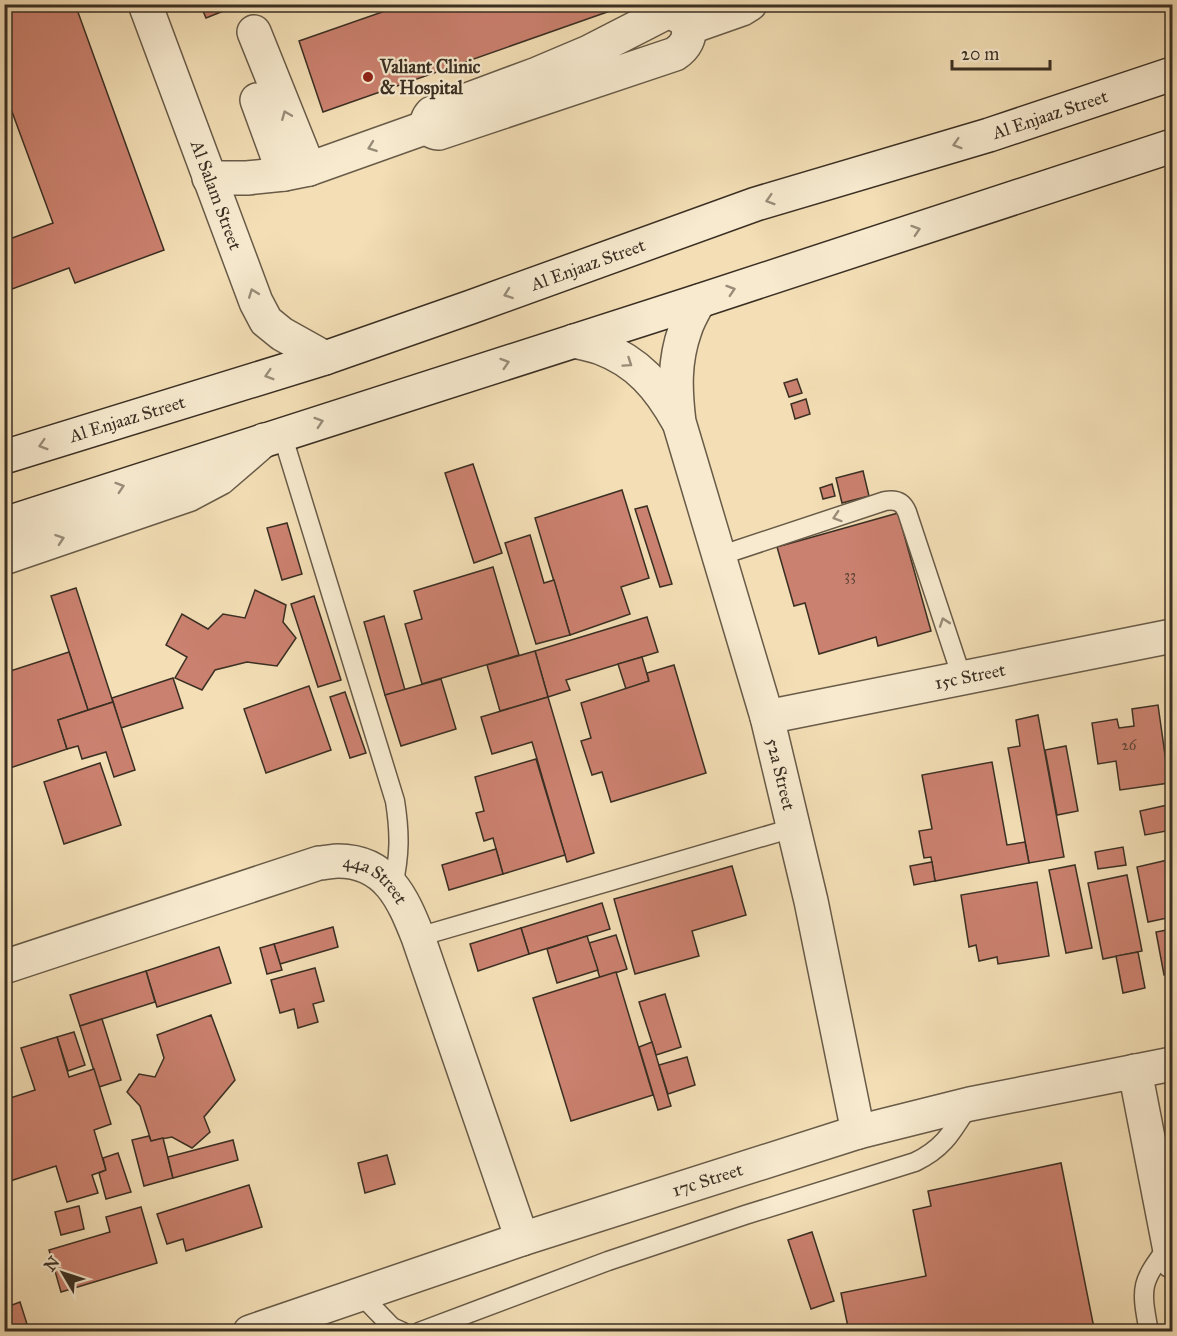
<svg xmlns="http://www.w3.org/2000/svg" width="1177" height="1336" viewBox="0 0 1177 1336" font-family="'IM FELL Great Primer',serif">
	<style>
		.building { fill: #cb816f; stroke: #3a2f23; stroke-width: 1.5 }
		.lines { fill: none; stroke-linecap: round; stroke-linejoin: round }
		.lane-casing { stroke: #685b48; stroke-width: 21 }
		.street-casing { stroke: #685b48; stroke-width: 36 }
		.secondary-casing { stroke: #3a2f23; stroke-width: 36 }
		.lane { stroke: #f7eacf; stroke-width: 18 }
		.street { stroke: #f7eacf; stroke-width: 33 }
		.secondary { stroke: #f7eacf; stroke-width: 33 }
		.oneway { stroke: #988c79 }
		.poi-dot { fill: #8f2418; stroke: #f7eacf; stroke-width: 2 }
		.labels { text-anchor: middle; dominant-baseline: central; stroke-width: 4.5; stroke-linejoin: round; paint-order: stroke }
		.number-label { font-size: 15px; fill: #5e4436 }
		.poi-label { font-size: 18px; font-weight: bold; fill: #3a2f23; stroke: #f7eacf; text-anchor: start }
		.street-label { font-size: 18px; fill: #3a2f23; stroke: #f7eacf }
	</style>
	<rect width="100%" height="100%" fill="#f3deb5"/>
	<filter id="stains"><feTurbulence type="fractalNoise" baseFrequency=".00333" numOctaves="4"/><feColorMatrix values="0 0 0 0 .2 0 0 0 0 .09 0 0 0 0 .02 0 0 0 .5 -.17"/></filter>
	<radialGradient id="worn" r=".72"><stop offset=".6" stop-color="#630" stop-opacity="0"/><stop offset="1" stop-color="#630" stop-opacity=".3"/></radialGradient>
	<g class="building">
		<path d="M4 4H75L164 250 75 283 69 268 4 292V241L53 223 4 90Z"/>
		<path d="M200 4H241L206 18Z"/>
		<path d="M405 4H630L323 112 299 41Z"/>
		<path d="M797 379 802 393 789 397 784 383Z"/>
		<path d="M806 399 810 414 795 419 791 404Z"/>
		<path d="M473 464 502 553 474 563 445 473Z"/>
		<path d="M863 471 869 496 842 503 836 478Z"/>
		<path d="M832 484 835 496 823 499 820 488Z"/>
		<path d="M622 490 649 578 621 587 630 614 570 635 535 518Z"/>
		<path d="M647 506 672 584 660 587 635 509Z"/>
		<path d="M898 513 931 631 878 646 876 637 819 654 805 603 794 606 777 547Z"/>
		<path d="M287 523 302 574 282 580 267 528Z"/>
		<path d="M530 535 544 583 554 580 570 635 536 644 505 543Z"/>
		<path d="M493 567 519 655 422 684 405 624 422 619 414 591Z"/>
		<path d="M76 588 113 702 88 710 51 596Z"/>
		<path d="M255 590 286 605 283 622 296 638 277 666 247 662 215 670 202 690 175 678 187 657 166 645 182 614 208 629 223 614 245 618Z"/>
		<path d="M314 596 341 680 318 687 291 604Z"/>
		<path d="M384 616 405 690 385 695 364 622Z"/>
		<path d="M647 617 658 652 566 680 570 690 548 697 535 651Z"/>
		<path d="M535 651 548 697 500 711 487 665Z"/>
		<path d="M69 652 88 710 58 720 67 749 4 770V673Z"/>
		<path d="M642 657 649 681 626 689 618 664Z"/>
		<path d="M674 665 706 773 611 802 602 772 592 775 581 741 591 738 581 703 649 681 647 673Z"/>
		<path d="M173 678 183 708 121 728 112 698Z"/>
		<path d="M441 679 456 729 401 746 385 695Z"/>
		<path d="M309 686 331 750 266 773 244 709Z"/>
		<path d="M345 692 366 753 350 758 330 697Z"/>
		<path d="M548 697 594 853 567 862 532 742 492 754 481 717Z"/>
		<path d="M113 702 135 770 114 777 106 752 82 759 78 746 67 749 58 720Z"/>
		<path d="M1158 705 1169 783 1120 790 1116 761 1098 764 1092 723 1117 719 1119 728 1134 726 1132 709Z"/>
		<path d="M1038 715 1064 857 1029 863 1008 748 1020 746 1016 720Z"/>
		<path d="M1066 746 1078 811 1057 815 1045 750Z"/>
		<path d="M536 759 565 855 503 874 493 838 484 841 476 813 484 811 475 777Z"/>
		<path d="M992 762 1007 845 1025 842 1029 863 935 881 931 857 924 858 919 831 932 829 922 775Z"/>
		<path d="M100 763 121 825 64 844 44 782Z"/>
		<path d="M1172 804V830L1145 835 1140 811Z"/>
		<path d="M1123 847 1126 865 1098 869 1095 852Z"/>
		<path d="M496 849 503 874 449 890 442 865Z"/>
		<path d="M1172 859V917L1148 922 1137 867Z"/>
		<path d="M932 862 935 881 914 885 910 866Z"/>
		<path d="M1075 865 1092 948 1066 953 1049 870Z"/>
		<path d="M732 866 746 915 692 931 699 956 635 974 614 899Z"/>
		<path d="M1127 875 1142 951 1103 959 1088 883Z"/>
		<path d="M1037 882 1049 956 998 964 997 957 979 961 976 945 969 947 961 895Z"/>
		<path d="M602 903 610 929 529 954 521 928Z"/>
		<path d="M333 927 338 947 280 964 274 944Z"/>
		<path d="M521 928 529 954 478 971 470 944Z"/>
		<path d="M1172 929V974L1164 975 1156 932Z"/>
		<path d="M616 935 627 969 600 978 589 943Z"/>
		<path d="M587 936 598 970 557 983 547 949Z"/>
		<path d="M274 944 282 970 267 974 260 948Z"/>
		<path d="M219 947 231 983 157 1007 146 971Z"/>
		<path d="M1138 952 1145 988 1123 993 1116 956Z"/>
		<path d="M315 968 324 1001 313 1004 318 1022 298 1028 294 1009 280 1013 271 980Z"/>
		<path d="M146 971 155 1002 80 1026 70 995Z"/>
		<path d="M616 972 653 1095 571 1121 533 998Z"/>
		<path d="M665 994 681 1047 656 1055 639 1002Z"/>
		<path d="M211 1015 235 1080 204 1117 210 1132 192 1148 172 1137 151 1141 140 1106 127 1092 139 1074 155 1077 164 1058 157 1035Z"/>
		<path d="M102 1019 121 1080 99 1087 80 1026Z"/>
		<path d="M74 1032 85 1065 68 1071 57 1037Z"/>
		<path d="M57 1037 69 1077 94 1069 111 1124 94 1130 106 1170 92 1175 98 1193 67 1202 56 1166 7 1182 4 1175V1100L35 1090 21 1048Z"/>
		<path d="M652 1042 671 1106 658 1110 639 1047Z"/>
		<path d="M687 1057 695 1085 668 1094 659 1065Z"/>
		<path d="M149 1136 151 1141 163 1138 173 1178 144 1186 132 1140Z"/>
		<path d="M233 1140 238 1160 173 1178 168 1157Z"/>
		<path d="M118 1153 131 1192 106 1199 99 1173 106 1170 103 1158Z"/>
		<path d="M387 1155 395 1184 365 1193 358 1163Z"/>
		<path d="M1061 1163 1094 1328 1078 1332H849L841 1293 926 1276 913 1210 931 1206 928 1191Z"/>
		<path d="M249 1185 262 1227 186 1251 183 1239 167 1244 157 1214Z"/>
		<path d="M79 1206 84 1229 61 1235 55 1212Z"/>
		<path d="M141 1207 157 1263 61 1292 49 1250 110 1232 106 1217Z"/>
		<path d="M812 1232 834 1301 811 1309 788 1240Z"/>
		<path d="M20 1302 27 1324 4 1331V1308Z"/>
	</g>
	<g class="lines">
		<defs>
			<g id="lane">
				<path d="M282 434 395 801C400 833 400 855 393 886"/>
				<path d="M719 556 885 501C896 499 903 502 907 512L962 678"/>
				<path d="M418 937 793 828"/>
				<path d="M360 1294 392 1327 403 1332"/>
				<path d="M419 1332 608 1261 745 1215 915 1162C944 1148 952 1132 969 1105"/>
				<path d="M1149 1332C1140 1285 1141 1283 1169 1245"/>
			</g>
			<g id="street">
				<path id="s1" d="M145 4 256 302 266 321 282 334 325 358"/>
				<path d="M665 13C692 13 697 40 675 54L439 133C427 132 423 122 432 113L537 74 589 52Z"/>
				<path d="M688 28 742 9 750 4"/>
				<path d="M254 32 309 169"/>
				<path d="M257 100 284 174"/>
				<path d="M209 178H247L284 174 309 169 427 127"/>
				<path id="s2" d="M699 301C694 310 688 320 685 330 674 361 675 390 679 422L767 717 811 901 858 1132"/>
				<path d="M574 341C583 343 593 345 601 348 638 362 659 387 678 421"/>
				<path d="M4 558 188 495 220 478 264 440"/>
				<path id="s3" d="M767 717 1172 636"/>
				<path id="s4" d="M4 967 319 863C325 863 332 861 338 861 387 861 403 899 418 937L522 1239"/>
				<path d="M1135 1071 1172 1261"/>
				<path id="s5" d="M250 1332 522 1239 858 1132 970 1104 1172 1064"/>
			</g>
			<g id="secondary">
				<path id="s6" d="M4 457 325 358 471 307 756 204 989 135 1172 74"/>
				<path d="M4 524 699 301 1172 146"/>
			</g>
		</defs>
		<use href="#lane" class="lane-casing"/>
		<use href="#street" class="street-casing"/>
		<use href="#secondary" class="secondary-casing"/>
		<use href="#lane" class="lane"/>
		<use href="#street" class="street"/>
		<use href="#secondary" class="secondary"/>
	</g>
	<defs><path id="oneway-chevron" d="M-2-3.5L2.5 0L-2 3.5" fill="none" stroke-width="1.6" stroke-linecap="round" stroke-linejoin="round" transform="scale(1.5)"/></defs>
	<g class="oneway">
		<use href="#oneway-chevron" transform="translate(286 115) rotate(-112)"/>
		<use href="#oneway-chevron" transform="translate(957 144) rotate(163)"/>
		<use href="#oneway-chevron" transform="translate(372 147) rotate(160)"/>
		<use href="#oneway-chevron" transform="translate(770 200) rotate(163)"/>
		<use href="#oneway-chevron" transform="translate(916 230) rotate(-18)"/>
		<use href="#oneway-chevron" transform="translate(731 290) rotate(-18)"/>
		<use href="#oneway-chevron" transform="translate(253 293) rotate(-111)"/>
		<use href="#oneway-chevron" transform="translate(508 294) rotate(160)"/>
		<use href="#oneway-chevron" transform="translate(505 363) rotate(-18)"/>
		<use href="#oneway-chevron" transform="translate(628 363) rotate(34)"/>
		<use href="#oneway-chevron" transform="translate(269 375) rotate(163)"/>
		<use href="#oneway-chevron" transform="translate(319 422) rotate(-18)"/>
		<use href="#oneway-chevron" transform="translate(43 445) rotate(163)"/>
		<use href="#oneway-chevron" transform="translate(120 487) rotate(-18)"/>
		<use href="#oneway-chevron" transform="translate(837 517) rotate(162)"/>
		<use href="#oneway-chevron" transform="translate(60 539) rotate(-19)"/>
		<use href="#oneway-chevron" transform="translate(944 622) rotate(-109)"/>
	</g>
	<circle class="poi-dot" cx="368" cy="77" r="6"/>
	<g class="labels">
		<g class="number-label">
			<text x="850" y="575">33</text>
			<text x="1129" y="745">26</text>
		</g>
		<g class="poi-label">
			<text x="380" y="67">Valiant Clinic<tspan x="380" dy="21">&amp; Hospital</tspan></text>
		</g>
		<g class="street-label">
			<text stroke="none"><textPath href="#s6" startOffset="1101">Al Enjaaz Street</textPath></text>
			<text stroke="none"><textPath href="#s1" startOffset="204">Al Salam Street</textPath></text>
			<text stroke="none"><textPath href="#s6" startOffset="615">Al Enjaaz Street</textPath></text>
			<text stroke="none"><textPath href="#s6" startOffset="129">Al Enjaaz Street</textPath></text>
			<text stroke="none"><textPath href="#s3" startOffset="207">15c Street</textPath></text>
			<text stroke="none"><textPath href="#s2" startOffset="492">52a Street</textPath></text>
			<text stroke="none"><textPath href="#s4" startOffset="394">44a Street</textPath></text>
			<text stroke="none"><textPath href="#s5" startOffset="482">17c Street</textPath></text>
		</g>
	</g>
	<rect width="1177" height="1336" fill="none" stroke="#f3deb5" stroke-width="24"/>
	<rect x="6" y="6" width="1165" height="1324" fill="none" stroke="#3a2f23" stroke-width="3"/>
	<rect x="12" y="12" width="1153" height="1312" fill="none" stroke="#3a2f23" stroke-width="1.5"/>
	<g transform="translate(63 1273) rotate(309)" stroke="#f7eacf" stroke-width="4.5" paint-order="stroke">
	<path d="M0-4.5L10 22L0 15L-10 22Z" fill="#3a2f23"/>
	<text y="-9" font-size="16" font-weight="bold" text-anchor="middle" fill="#3a2f23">N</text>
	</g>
	<path d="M952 60v9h98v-9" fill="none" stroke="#3a2f23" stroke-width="3"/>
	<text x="961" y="60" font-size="18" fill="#3a2f23" stroke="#f7eacf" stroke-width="4.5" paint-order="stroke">20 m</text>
	<rect width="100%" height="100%" filter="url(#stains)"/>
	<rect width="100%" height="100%" fill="url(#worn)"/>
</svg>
